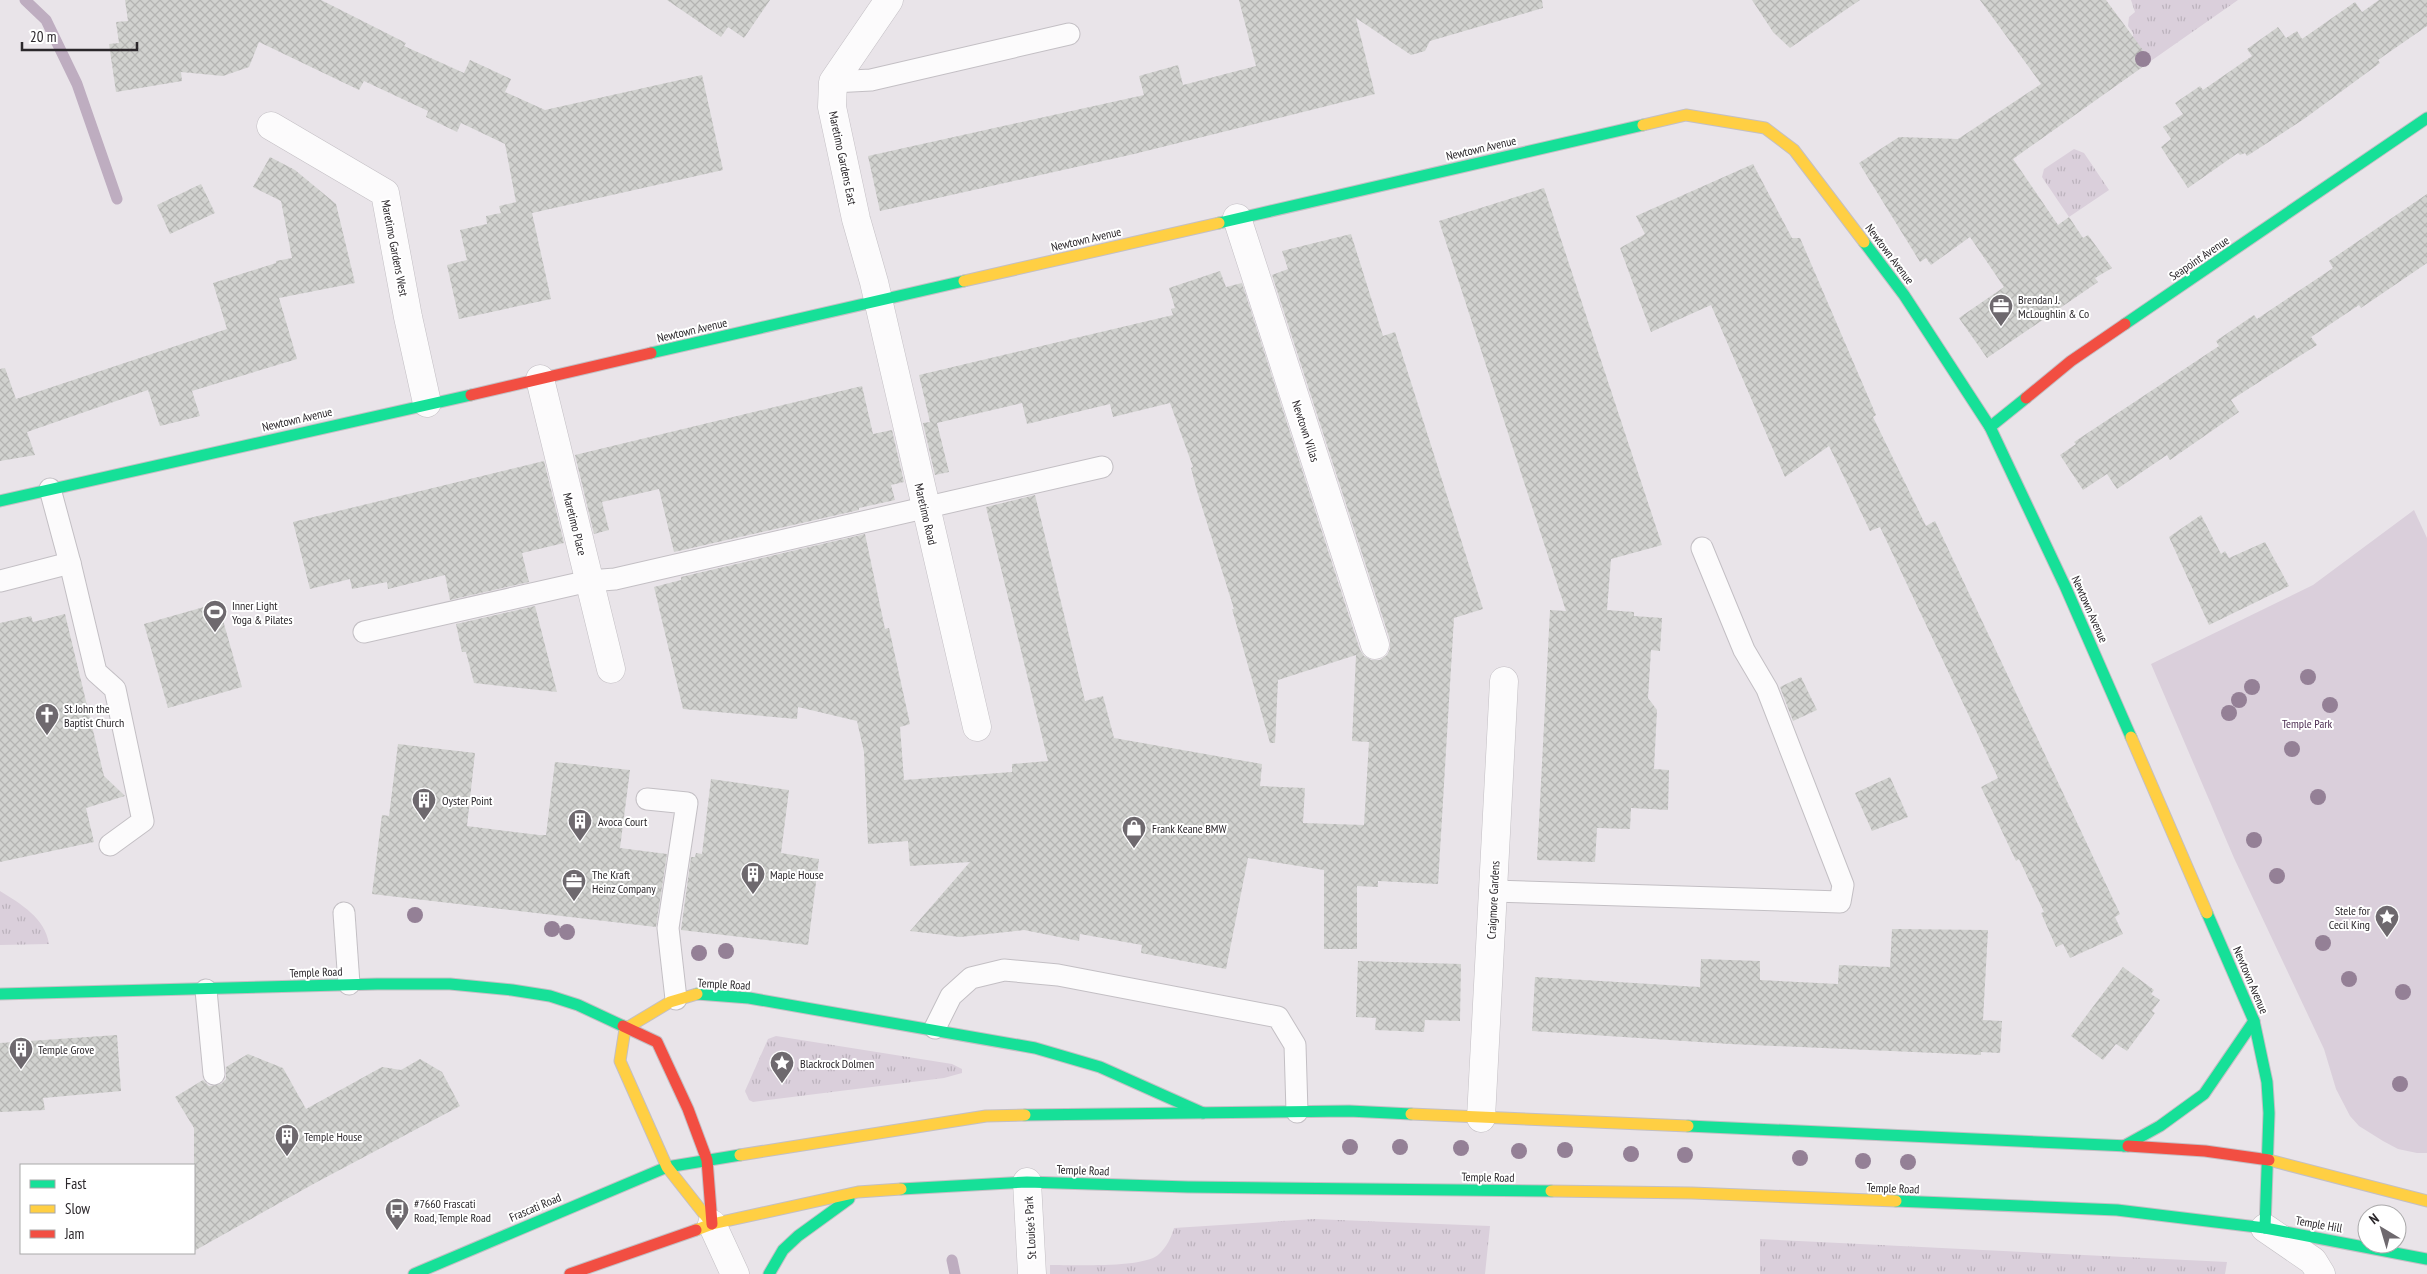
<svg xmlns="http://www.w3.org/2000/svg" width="2427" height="1274" viewBox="0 0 2427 1274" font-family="'PT Sans Narrow',sans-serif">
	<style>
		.grass { fill: url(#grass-tufts) }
		.park { fill: #dacfdb }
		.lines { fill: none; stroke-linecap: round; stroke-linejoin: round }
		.stream { stroke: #beadc0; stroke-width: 11 }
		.building { fill: url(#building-cross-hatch) }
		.lane-casing { stroke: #c3bfc4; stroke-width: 23 }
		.street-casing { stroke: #c3bfc4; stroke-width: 29 }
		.fast-casing { stroke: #c3bfc4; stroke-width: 13 }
		.slow-casing { stroke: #c3bfc4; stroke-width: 13 }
		.jam-casing { stroke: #c3bfc4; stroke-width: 13 }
		.lane { stroke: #fcfbfc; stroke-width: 21 }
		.street { stroke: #fcfbfc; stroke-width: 28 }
		.fast { stroke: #16e098; stroke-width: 11 }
		.slow { stroke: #ffcf43; stroke-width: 11 }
		.jam { stroke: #f24e42; stroke-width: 11 }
		.tree { fill: #948096 }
		.labels { text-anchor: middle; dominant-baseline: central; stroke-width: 4; stroke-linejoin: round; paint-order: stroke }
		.street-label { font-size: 12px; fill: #2b272b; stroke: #fff }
		.poi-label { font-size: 12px; fill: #2b272b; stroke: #fff; text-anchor: start }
		.park-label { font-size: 12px; fill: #4e2f53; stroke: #fff }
	</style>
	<defs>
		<pattern id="grass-tufts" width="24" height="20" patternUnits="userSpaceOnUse" patternTransform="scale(1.25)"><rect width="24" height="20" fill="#dacfdb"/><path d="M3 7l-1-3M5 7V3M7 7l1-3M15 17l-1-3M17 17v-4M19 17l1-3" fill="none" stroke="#bbb2bc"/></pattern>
		<pattern id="building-cross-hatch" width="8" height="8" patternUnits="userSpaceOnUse" patternTransform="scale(1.25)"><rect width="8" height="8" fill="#d1d2cf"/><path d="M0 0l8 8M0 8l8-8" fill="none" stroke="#b4b4b2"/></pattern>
	</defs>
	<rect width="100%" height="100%" fill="#e9e4e9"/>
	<g class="grass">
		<path d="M2131 0H2238L2108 91 2099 59 2133 36V33L2128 26 2129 17 2135 12Z"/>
		<path d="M2074 149 2084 153 2109 190 2069 217 2042 177 2044 169Z"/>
		<path d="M0 891C21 904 45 918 49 944L0 945Z"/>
		<path d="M776 1036 952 1064 962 1069V1073L944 1078 753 1102 749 1100 745 1091 768 1039Z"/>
		<path d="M1314 1219 1490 1226 1485 1274H1050V1265C1072 1265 1143 1268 1158 1255 1167 1247 1171 1238 1174 1228Z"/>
		<path d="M1760 1239 2227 1262 2225 1274H1760Z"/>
	</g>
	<path class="park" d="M2414 510 2427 538V1153H2417L2398 1149 2383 1141 2359 1126 2350 1116 2336 1089 2324 1049 2234 858 2151 664 2313 585Z"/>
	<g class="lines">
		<g class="stream">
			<path d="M25 0 46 20 77 84 117 199"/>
			<path d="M952 1260 955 1274"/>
		</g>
	</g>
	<g class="building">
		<path d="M125 0H321L406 43 404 46 464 73 470 60 511 79 505 92 545 110 702 75 723 170 532 213 551 299 459 319 447 265 467 260 460 230 487 224 486 216 501 213 499 206 516 202 505 144 461 123 457 132 426 117 428 111 364 81 359 90 259 42 249 67 223 76 181 72 182 81 116 92 109 44 119 43 116 22 128 21Z"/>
		<path d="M667 0H770L744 38 728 27 721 37Z"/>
		<path d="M1239 0H1542L1543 8 1430 41 1425 51 1411 55 1356 18 1375 94 1134 154 880 211 868 156 1144 95 1139 76 1178 65 1183 85 1256 66Z"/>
		<path d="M1752 0H1860L1790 48 1773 32Z"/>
		<path d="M1980 0H2106L2151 61 2013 159 2058 225 2069 217 2083 238 2088 235 2112 268 2095 278 2098 282 1987 358 1959 318 2004 287 1970 237 1931 265 1926 258 1920 262 1859 163 1899 137 1958 139 2041 84Z"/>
		<path d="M2379 0H2427V26L2378 60 2380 63 2304 119 2247 156 2245 153 2240 155 2238 153 2188 188 2161 147 2171 139 2163 127 2183 114 2175 103 2200 86 2203 90 2252 56 2247 49 2278 27 2286 38 2297 31 2302 39 2355 2 2362 12Z"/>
		<path d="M270 157 295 170 336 204 355 283 279 298 297 359 192 391 200 416 160 426 148 390 27 432 35 455 0 461V369L5 368 16 399 227 329 213 283 276 263V261L292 258 281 201 253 187Z"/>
		<path d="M1753 164 1792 238H1800L1876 415 1873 417 1926 526 1935 521 2120 914 2115 917 2123 934 2070 958 2063 944 2056 947 2041 913 2044 912 2019 859 2016 861 1981 787 1998 778 1978 735 1880 527 1870 531 1829 446 1785 477 1711 305 1651 332 1620 248 1645 234 1636 216Z"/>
		<path d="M201 184 215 213 170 234 157 205Z"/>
		<path d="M1544 188 1662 545 1611 559 1607 610 1634 612V616L1662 618 1660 651 1651 650 1648 698 1657 710 1654 769 1669 770 1668 810 1631 808 1630 829 1597 828 1595 862 1537 860 1550 610 1566 611 1439 221Z"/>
		<path d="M2427 194V263L2361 308 2359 305 2311 337 2317 345 2231 400 2239 412 2170 460 2167 455 2117 489 2107 474 2083 490 2060 455 2076 444 2074 442 2219 346 2216 341 2254 315 2257 319 2333 268 2329 261Z"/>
		<path d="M1351 234 1383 336 1395 332 1483 609 1454 618 1438 884 1378 881V887L1357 886V949H1324V870L1248 858 1226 969 1141 953 1142 945 1080 934 1079 941 1024 930 960 937 910 931 970 862 910 866 908 841 868 844 864 752 857 721 798 707 797 719 683 709 654 587 681 580V577L865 534 885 629 889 628 910 724 900 727 904 780 1012 772V764L1048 761 986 507 1035 495 1085 701 1103 696 1114 738 1262 764 1260 786 1305 788 1303 823 1364 825 1369 742 1352 741 1356 655 1278 680 1275 743H1270L1232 609H1234L1197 491 1191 468 1193 467 1170 403 1113 417 1110 404 1027 424 1022 403 937 423 949 472 935 475 923 423 930 422 919 375 1173 315 1171 309 1175 308 1169 288 1220 271 1226 287 1242 283 1360 650 1364 656 1371 660H1380L1387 655 1390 649V640L1272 275 1288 269 1282 251Z"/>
		<path d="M862 386 873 434 892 430 904 482 891 485 895 500 859 508V510L674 552 659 489 602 502 609 530 594 534 575 455Z"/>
		<path d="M544 461 564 543 522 553 529 582 450 600 445 575 388 589 387 582 352 589 350 579 310 589 293 522Z"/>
		<path d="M2201 515 2221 554 2225 551 2229 558 2265 542 2289 586 2209 625 2169 537Z"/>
		<path d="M218 603 242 687 168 708 144 624Z"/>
		<path d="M535 606 557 692 474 683 466 652H462L456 624Z"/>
		<path d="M65 614 104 776 125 796 86 808 94 842 0 862V623L31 616 33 622Z"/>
		<path d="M1801 677 1817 710 1793 721 1780 687Z"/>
		<path d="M398 744 475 753 467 826 539 835H546L555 762 630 770 620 848 667 854 656 927 372 894 382 815 389 816Z"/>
		<path d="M1890 777 1908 817 1872 831 1855 793Z"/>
		<path d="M711 779 789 790 781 853 819 859 808 945 681 930 691 857H695L696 853 702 854Z"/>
		<path d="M1892 929 1988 930 1983 1020 2002 1021 2000 1053 1981 1052V1055L1730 1044 1532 1031 1535 977 1700 987 1701 959 1760 961V980L1838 984 1839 965 1890 967Z"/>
		<path d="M1358 961 1461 964 1460 1021 1425 1020 1424 1032 1375 1030 1376 1018 1356 1017Z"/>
		<path d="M2123 967 2154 990 2151 994 2160 1000 2152 1011 2155 1013 2127 1051 2116 1044 2103 1060 2071 1036Z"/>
		<path d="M117 1035 121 1091 43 1098 45 1110 0 1112V1043Z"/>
		<path d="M248 1054 283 1068 306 1109 382 1067 401 1070 420 1059 442 1072 460 1106 317 1182 194 1251V1128L175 1097 203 1080 209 1086 221 1084 226 1079V1067Z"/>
	</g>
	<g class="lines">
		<defs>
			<g id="lane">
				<path d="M833 82 871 80 1069 34"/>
				<path d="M70 563 96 672 115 689 143 821 110 845"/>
				<path d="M0 581 70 563 50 489"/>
				<path d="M364 632 589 581 615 579 1102 467"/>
				<path d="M647 799 687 803 668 928 676 999"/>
				<path d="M1493 891 1840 902 1843 885 1767 689 1744 650 1702 548"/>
				<path d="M344 913 349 984"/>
				<path d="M206 990 214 1074"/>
				<path d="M935 1028 951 996 971 978 1004 970 1058 975 1278 1017 1295 1045 1297 1112"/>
			</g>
			<g id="street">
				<path d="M889 0 833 82 832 107 856 219 874 282 977 727"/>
				<path d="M271 126 385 193 408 317 427 403"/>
				<path d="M1237 218 1375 645"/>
				<path d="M540 379 611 669"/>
				<path d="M1481 1118 1504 681"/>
				<path d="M1027 1182 1032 1274"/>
				<path d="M712 1224 735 1274"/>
				<path d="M2265 1228 2313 1261 2321 1274"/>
			</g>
			<g id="fast">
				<path d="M1219 223 1643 125"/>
				<path d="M1864 242 1904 295 1990 427"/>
				<path d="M2125 324 2427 118"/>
				<path d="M651 353 964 281"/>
				<path d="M2026 398 1990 427 2065 586 2131 737"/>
				<path d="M0 501 471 395"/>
				<path d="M0 994 377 984H450L512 990 550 996 578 1005 623 1026"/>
				<path d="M697 994 749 998 1035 1048 1100 1067 1203 1113"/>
				<path d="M1025 1115 1349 1111 1411 1114"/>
				<path d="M1688 1126 2128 1146"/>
				<path d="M2124 1146 2160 1126 2204 1094 2254 1021"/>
				<path d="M901 1189 1027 1182 1188 1187 1551 1191"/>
				<path d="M1896 1201 2117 1210 2265 1228 2269 1113 2267 1082 2254 1021 2207 913"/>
				<path d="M2265 1228 2427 1259"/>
				<path d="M414 1274 667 1167 740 1155"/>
				<path d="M769 1274 783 1250 798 1236 849 1199"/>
			</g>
			<g id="slow">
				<path d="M1643 125 1686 115 1765 128 1794 150 1864 242"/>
				<path d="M964 281 1219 223"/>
				<path d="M2131 737 2207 913"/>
				<path d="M697 994 670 1002 625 1029 620 1061 667 1167 712 1224"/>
				<path d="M1411 1114 1688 1126"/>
				<path d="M740 1155 986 1116 1025 1115"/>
				<path d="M2269 1160 2427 1201"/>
				<path d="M1551 1191 1692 1193 1896 1201"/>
				<path d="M696 1230 712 1224 858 1192 901 1189"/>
			</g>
			<g id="jam">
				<path d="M471 395 651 353"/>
				<path d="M2026 398 2071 361 2125 324"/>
				<path d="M623 1026 657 1042 688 1109 707 1160 712 1224"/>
				<path d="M2128 1146 2205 1151 2269 1160"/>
				<path d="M570 1274 696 1230"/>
			</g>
		</defs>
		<use href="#lane" class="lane-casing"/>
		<use href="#street" class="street-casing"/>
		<use href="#fast" class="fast-casing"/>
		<use href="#slow" class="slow-casing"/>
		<use href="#jam" class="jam-casing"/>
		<use href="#lane" class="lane"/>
		<use href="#street" class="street"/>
		<use href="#fast" class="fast"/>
		<use href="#slow" class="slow"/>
		<use href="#jam" class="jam"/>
	</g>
	<g class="tree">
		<circle cx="2143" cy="59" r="8"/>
		<circle cx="2308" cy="677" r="8"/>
		<circle cx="2252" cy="687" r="8"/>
		<circle cx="2239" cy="700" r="8"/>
		<circle cx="2330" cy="705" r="8"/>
		<circle cx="2229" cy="713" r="8"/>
		<circle cx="2292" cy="749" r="8"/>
		<circle cx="2318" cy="797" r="8"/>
		<circle cx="2254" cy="840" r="8"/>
		<circle cx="2277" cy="876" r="8"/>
		<circle cx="415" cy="915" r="8"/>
		<circle cx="552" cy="929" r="8"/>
		<circle cx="567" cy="932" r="8"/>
		<circle cx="2323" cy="943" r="8"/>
		<circle cx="726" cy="951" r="8"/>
		<circle cx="699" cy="953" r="8"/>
		<circle cx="2349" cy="979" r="8"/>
		<circle cx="2403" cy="992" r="8"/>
		<circle cx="2400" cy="1084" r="8"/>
		<circle cx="1350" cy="1147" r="8"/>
		<circle cx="1400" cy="1147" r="8"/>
		<circle cx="1461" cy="1148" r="8"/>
		<circle cx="1565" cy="1150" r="8"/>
		<circle cx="1519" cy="1151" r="8"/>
		<circle cx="1631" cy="1154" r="8"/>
		<circle cx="1685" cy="1155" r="8"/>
		<circle cx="1800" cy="1158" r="8"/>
		<circle cx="1863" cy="1161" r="8"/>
		<circle cx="1908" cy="1162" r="8"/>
	</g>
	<defs>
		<symbol id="office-pin" viewBox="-11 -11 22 30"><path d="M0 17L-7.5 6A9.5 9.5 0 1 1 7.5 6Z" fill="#6e696e" stroke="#fff"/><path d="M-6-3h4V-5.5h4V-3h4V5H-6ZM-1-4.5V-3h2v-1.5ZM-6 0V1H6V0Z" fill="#fff"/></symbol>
		<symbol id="stadium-pin" viewBox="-11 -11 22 30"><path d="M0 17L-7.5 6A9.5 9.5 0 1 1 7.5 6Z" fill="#6e696e" stroke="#fff"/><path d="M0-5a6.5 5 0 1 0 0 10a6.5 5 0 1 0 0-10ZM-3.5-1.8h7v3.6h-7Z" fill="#fff"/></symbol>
		<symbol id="church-pin" viewBox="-11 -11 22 30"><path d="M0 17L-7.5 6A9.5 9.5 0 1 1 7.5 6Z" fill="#6e696e" stroke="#fff"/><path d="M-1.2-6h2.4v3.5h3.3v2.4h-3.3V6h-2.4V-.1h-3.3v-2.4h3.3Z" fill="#fff"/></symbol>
		<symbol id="building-pin" viewBox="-11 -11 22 30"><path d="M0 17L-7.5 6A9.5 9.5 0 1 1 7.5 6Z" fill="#6e696e" stroke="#fff"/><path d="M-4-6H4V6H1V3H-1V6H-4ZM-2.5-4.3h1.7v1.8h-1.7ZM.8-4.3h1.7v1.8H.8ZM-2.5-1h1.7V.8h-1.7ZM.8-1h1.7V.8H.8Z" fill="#fff"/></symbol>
		<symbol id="shop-pin" viewBox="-11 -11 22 30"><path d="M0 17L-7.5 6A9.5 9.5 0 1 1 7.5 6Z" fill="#6e696e" stroke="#fff"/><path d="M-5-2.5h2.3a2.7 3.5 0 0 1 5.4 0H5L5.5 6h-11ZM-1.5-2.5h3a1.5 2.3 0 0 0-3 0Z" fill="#fff"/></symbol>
		<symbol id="sight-pin" viewBox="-11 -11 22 30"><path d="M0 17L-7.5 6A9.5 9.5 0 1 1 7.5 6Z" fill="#6e696e" stroke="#fff"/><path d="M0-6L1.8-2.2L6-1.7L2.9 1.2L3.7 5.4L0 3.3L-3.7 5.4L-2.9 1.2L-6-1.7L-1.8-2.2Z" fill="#fff"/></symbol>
		<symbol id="bus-pin" viewBox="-11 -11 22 30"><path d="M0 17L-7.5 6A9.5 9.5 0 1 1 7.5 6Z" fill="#6e696e" stroke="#fff"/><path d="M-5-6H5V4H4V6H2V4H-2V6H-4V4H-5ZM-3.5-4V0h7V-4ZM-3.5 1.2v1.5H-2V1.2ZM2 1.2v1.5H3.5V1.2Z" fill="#fff"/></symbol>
	</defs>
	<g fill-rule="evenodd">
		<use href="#office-pin" x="1987" y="292" width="28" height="38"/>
		<use href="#stadium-pin" x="201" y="598" width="28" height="38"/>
		<use href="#church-pin" x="33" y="701" width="28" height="38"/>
		<use href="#building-pin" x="410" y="786" width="28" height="38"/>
		<use href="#building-pin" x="566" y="807" width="28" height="38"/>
		<use href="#shop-pin" x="1120" y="814" width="28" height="38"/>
		<use href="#building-pin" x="739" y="860" width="28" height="38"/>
		<use href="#office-pin" x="560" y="867" width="28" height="38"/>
		<use href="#sight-pin" x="2373" y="903" width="28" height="38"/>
		<use href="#building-pin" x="7" y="1035" width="28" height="38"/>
		<use href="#sight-pin" x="768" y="1049" width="28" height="38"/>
		<use href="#building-pin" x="273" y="1122" width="28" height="38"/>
		<use href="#bus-pin" x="383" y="1196" width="28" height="38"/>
	</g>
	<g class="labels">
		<g class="street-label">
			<text transform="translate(1481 148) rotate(-13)">Newtown Avenue</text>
			<text transform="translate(843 158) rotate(78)">Maretimo Gardens East</text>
			<text transform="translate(1086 239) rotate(-13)">Newtown Avenue</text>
			<text transform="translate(395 248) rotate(79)">Maretimo Gardens West</text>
			<text transform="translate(1890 254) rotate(53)">Newtown Avenue</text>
			<text transform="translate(2199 258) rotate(-34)">Seapoint Avenue</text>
			<text transform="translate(692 330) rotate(-13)">Newtown Avenue</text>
			<text transform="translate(297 419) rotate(-13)">Newtown Avenue</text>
			<text transform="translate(1306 431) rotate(72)">Newtown Villas</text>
			<text transform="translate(926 514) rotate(77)">Maretimo Road</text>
			<text transform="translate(575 524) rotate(76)">Maretimo Place</text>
			<text transform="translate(2090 609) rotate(66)">Newtown Avenue</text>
			<text transform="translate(1493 900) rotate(-87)">Craigmore Gardens</text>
			<text transform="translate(316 972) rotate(-2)">Temple Road</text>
			<text transform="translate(2251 980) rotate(67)">Newtown Avenue</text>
			<text transform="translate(724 984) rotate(3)">Temple Road</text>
			<text transform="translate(1083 1170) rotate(2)">Temple Road</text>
			<text transform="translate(1488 1177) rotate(1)">Temple Road</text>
			<text transform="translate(1893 1188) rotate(2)">Temple Road</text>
			<text transform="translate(535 1207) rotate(-23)">Frascati Road</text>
			<text transform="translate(2319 1224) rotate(10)">Temple Hill</text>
			<text transform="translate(1030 1228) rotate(-93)">St Louise's Park</text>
		</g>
		<g class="poi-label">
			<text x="2018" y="299">Brendan J.<tspan x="2018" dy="14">McLoughlin &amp; Co</tspan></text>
			<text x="232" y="605">Inner Light<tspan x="232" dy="14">Yoga &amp; Pilates</tspan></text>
			<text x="64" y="708">St John the<tspan x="64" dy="14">Baptist Church</tspan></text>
			<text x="442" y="800">Oyster Point</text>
			<text x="598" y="821">Avoca Court</text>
			<text x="1152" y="828">Frank Keane BMW</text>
			<text x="592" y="874">The Kraft<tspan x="592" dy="14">Heinz Company</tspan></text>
			<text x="770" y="874">Maple House</text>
			<text x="2370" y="910" text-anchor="end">Stele for<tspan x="2370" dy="14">Cecil King</tspan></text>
			<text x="38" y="1049">Temple Grove</text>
			<text x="800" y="1063">Blackrock Dolmen</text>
			<text x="304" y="1136">Temple House</text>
			<text x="414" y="1203">#7660 Frascati<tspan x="414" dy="14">Road, Temple Road</tspan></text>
		</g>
		<g class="park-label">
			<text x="2307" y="723">Temple Park</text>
		</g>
	</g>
	<rect x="20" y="1164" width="175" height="90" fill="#ffffff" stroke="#aaa9aa"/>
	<rect x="30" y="1180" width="25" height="8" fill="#16e098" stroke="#aaa9aa"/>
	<text x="65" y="1189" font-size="15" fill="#2b272b">Fast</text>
	<rect x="30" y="1205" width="25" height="8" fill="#ffcf43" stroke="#aaa9aa"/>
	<text x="65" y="1214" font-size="15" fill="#2b272b">Slow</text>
	<rect x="30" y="1230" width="25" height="8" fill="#f24e42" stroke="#aaa9aa"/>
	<text x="65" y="1239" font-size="15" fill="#2b272b">Jam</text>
	<g transform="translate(2382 1229) rotate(322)"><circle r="24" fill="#ffffff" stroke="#aaa9aa"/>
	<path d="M0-4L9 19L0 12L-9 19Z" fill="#6e696e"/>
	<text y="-8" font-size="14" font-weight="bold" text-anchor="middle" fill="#2b272b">N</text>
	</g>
	<path d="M22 42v8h115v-8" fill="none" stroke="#2b272b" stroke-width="2.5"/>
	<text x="30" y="42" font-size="15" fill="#2b272b" stroke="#ffffff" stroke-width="4" paint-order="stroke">20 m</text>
</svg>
